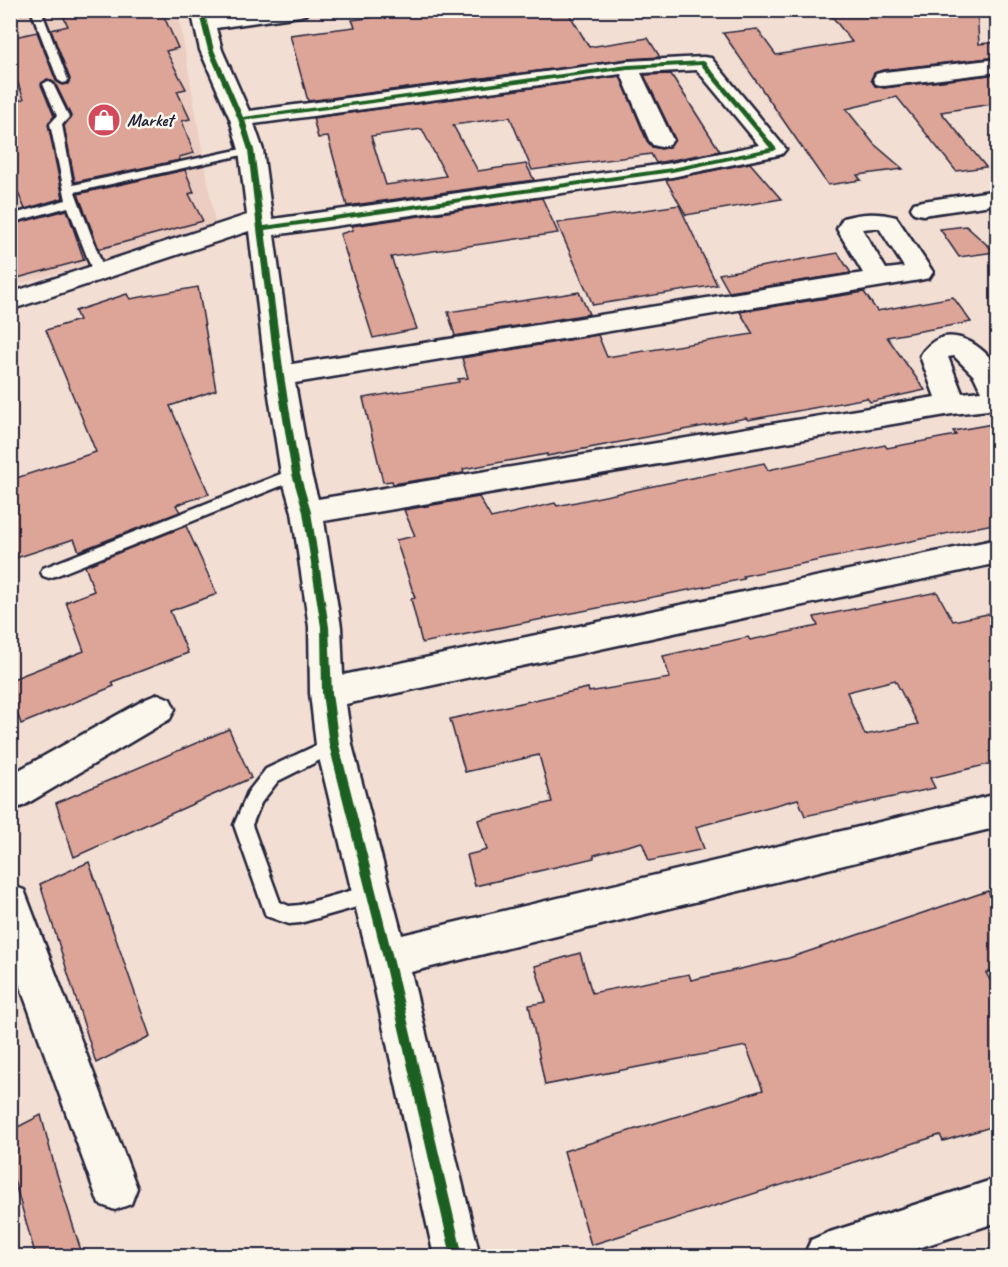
<svg xmlns="http://www.w3.org/2000/svg" width="1008" height="1267" viewBox="0 0 1008 1267" font-family="Caveat,sans-serif">
	<style>
		.built { fill: #eccdc1 }
		.building { fill: #dda498; stroke: #22223b; stroke-width: 1.5; fill-rule: evenodd }
		.lines { fill: none; stroke-linecap: round; stroke-linejoin: round }
		.lane-casing { stroke: #22223b; stroke-width: 5 }
		.street-casing { stroke: #22223b; stroke-width: 5 }
		.lane { fill: #fbf7ec; fill-rule: evenodd }
		.street { fill: #fbf7ec; fill-rule: evenodd }
		.cycleway-casing { stroke: #fbf7ec; stroke-width: 4 }
		.cycleway { fill: #1b5e20; fill-rule: evenodd }
		.labels { text-anchor: middle; dominant-baseline: central; stroke-width: 5; stroke-linejoin: round; paint-order: stroke }
		.far-poi-label { font-size: 18px; font-weight: bold; fill: #22223b; stroke: #fbf7ec; text-anchor: start }
	</style>
	<rect width="100%" height="100%" fill="#f2ded3"/>
	<filter id="ink" filterUnits="userSpaceOnUse"><feTurbulence type="fractalNoise" baseFrequency=".0167" numOctaves="2"/><feDisplacementMap in="SourceGraphic" scale="12" xChannelSelector="R" yChannelSelector="G"/><feConvolveMatrix kernelMatrix="1 2 1 2 8 2 1 2 1" color-interpolation-filters="sRGB"/></filter>
	<g filter="url(#ink)">
		<path class="built" d="M11 11H178L216 229 11 286Z"/>
		<g class="building">
			<path d="M60 10H161L178 48 166 51 186 89 177 91 190 119 182 121 194 153 179 157 180 160 75 182 64 126 71 116 55 83 47 79 41 85 54 116 48 124 63 198 25 209 10 174V102L24 99 10 63V38L37 32 56 81 62 85 68 84 70 79 51 30 68 26Z"/>
			<path d="M428 10H454L456 15 490 10H567L589 47 648 38 660 57 628 59 308 101 290 35 355 27 352 20Z"/>
			<path d="M827 10H977L979 44 998 42V57L883 70 874 73 871 80 875 86 884 88 998 74V103L941 112 986 167 956 171 897 97 846 109 874 144 903 169 857 175 861 180 828 185 723 33 757 29 776 55 852 42Z"/>
			<path d="M671 74 720 151 656 163 651 154 532 170 510 117 453 125 478 171 526 164 534 180 347 206 328 137 318 138 313 118 620 76 647 141 652 147 662 149 671 146 675 139 644 75ZM422 129 446 176 386 185 371 136Z"/>
			<path d="M750 163 781 199 686 215 666 180Z"/>
			<path d="M185 170 194 192 189 194 203 221 99 249 78 194Z"/>
			<path d="M542 198 558 233 391 257 417 329 373 338 340 234 353 230 352 226Z"/>
			<path d="M679 205 717 285 593 305 557 223Z"/>
			<path d="M67 210 84 260 10 280V225Z"/>
			<path d="M966 226 995 252 959 257 940 229Z"/>
			<path d="M838 253 851 273 729 292 719 274Z"/>
			<path d="M198 287 216 390 170 406 209 494 176 505 180 512 79 551 74 539 10 560V480L96 452 46 330 79 320 75 311 127 294 130 299Z"/>
			<path d="M579 292 589 314 455 336 448 312Z"/>
			<path d="M864 292 877 311 953 297 971 322 887 337 925 390 870 402 867 398 748 420 746 418 547 456V454L463 469 464 473 393 484 392 481 383 482 363 398 459 382 458 379 468 378 462 358 598 335 607 357 753 334 740 312Z"/>
			<path d="M998 423V523L743 576 744 579 422 643 411 599 415 598 396 540 415 536 404 510 479 497 491 518 555 503 557 506 764 463 768 470 885 445 887 448 956 435 953 431Z"/>
			<path d="M186 526 217 594 170 611 188 653 112 682 114 686 21 724 10 691V680L84 651 66 602 94 591 85 566Z"/>
			<path d="M937 592 953 621 998 612V762L930 778 935 788 805 816 798 799 696 827 704 849 649 861 642 842 594 855V858L475 886 467 855 487 850 478 820 552 802 539 755 465 772 450 719 588 688 589 692 670 678 663 656 748 637 750 640 818 626 814 617ZM895 680 918 724 865 735 847 692Z"/>
			<path d="M229 729 251 778 74 857 56 803Z"/>
			<path d="M89 862 150 1036 96 1063 40 884Z"/>
			<path d="M988 891 998 908V969L986 973 998 994V1125L943 1141 940 1135 591 1245 564 1151 763 1090 746 1046 545 1085 529 1005 546 1002 535 966 580 953 592 993 689 974 691 980 789 958Z"/>
			<path d="M41 1115 55 1168 83 1257H36L10 1166V1131Z"/>
		</g>
		<g class="lines">
			<defs>
				<g id="lane">
					<path d="M31 10H41L68 80 67 82 63 83 58 80Z"/>
					<path d="M48 81 53 84 69 117 62 125 73 185 251 147 257 150 251 153 75 192 105 272 99 276 94 275 68 207 10 223V215L66 200 50 124 57 116 43 84Z"/>
					<path d="M296 468 301 470 303 474 301 478 55 576 49 578 43 576 41 572 43 568Z"/>
					<path d="M334 737 340 740 343 745 340 750 278 781 261 803 252 825 280 902 289 906 300 905 371 885 378 888 381 894 378 900 371 903 300 923 289 924 266 916 234 825 248 792 266 769Z"/>
				</g>
				<g id="street">
					<path d="M191 10H211L213 16 251 10H310L307 14 300 16 216 28 222 50 249 111 628 61 703 57 711 58 786 149 782 154 774 156 672 177 274 235 292 364 863 273 837 229 843 218C862 213 877 212 896 217L933 272 929 278 920 280 295 383 311 474 318 499 935 397 920 356C942 320 979 340 998 368L997 409 952 414 324 521 341 627 343 675 998 539V563L346 704 352 745 402 935 998 794V827L411 972 480 1256H434L368 958 316 745 310 693 309 627 292 512 281 474 266 376 249 231 10 310V293L247 215 239 150 230 119 200 50ZM697 70 759 145 672 163 273 219 272 217 263 150 254 124 621 74 649 140 653 145 661 147 669 145 673 140 641 73ZM873 228H879L904 267 886 269 862 229ZM954 356 974 376 981 391 962 393 948 357Z"/>
					<path d="M998 59V72L884 86 876 84 873 79 876 74 884 72Z"/>
					<path d="M998 190V204L923 215 914 213 911 208 914 203 923 201Z"/>
					<path d="M158 694 170 699 175 709 170 719 23 806 10 810V775L146 699Z"/>
					<path d="M10 885 24 890 29 903 137 1188 131 1204 115 1210 99 1204 10 958Z"/>
					<path d="M998 1178V1222L894 1256H804L811 1240 827 1233Z"/>
				</g>
			</defs>
			<use href="#lane" class="lane-casing"/>
			<use href="#street" class="street-casing"/>
			<use href="#lane" class="lane"/>
			<use href="#street" class="street"/>
			<defs>
				<path id="cycleway" d="M198 10H204L214 50 243 117 628 65 703 61 705 62 777 149 774 151 672 172 265 230 284 376 300 474 311 512 329 627 332 693 339 745 393 958 463 1256H451L383 958 329 745 322 693 321 627 303 512 292 474 276 376 257 229 248 150 238 119 208 50ZM701 65 770 148 672 168 264 226 254 150 245 120 628 69Z"/>
			</defs>
			<use href="#cycleway" class="cycleway-casing"/>
			<use href="#cycleway" class="cycleway"/>
		</g>
	</g>
	<defs>
		<symbol id="shop-disc" viewBox="-11 -11 22 22"><circle r="9.5" fill="#d1495b" stroke="#fbf7ec"/><path d="M-5-2.5h2.3a2.7 3.5 0 0 1 5.4 0H5L5.5 6h-11ZM-1.5-2.5h3a1.5 2.3 0 0 0-3 0Z" fill="#fff"/></symbol>
	</defs>
	<g fill-rule="evenodd">
		<use href="#shop-disc" x="85" y="101" width="38" height="38"/>
	</g>
	<g class="labels">
		<g class="far-poi-label">
			<text x="127" y="120">Market</text>
		</g>
	</g>
	<rect width="1008" height="1267" fill="none" stroke="#fbf7ec" stroke-width="36"/>
	<rect x="18" y="18" width="972" height="1231" fill="none" stroke="#22223b" stroke-width="2" filter="url(#ink)"/>
</svg>
